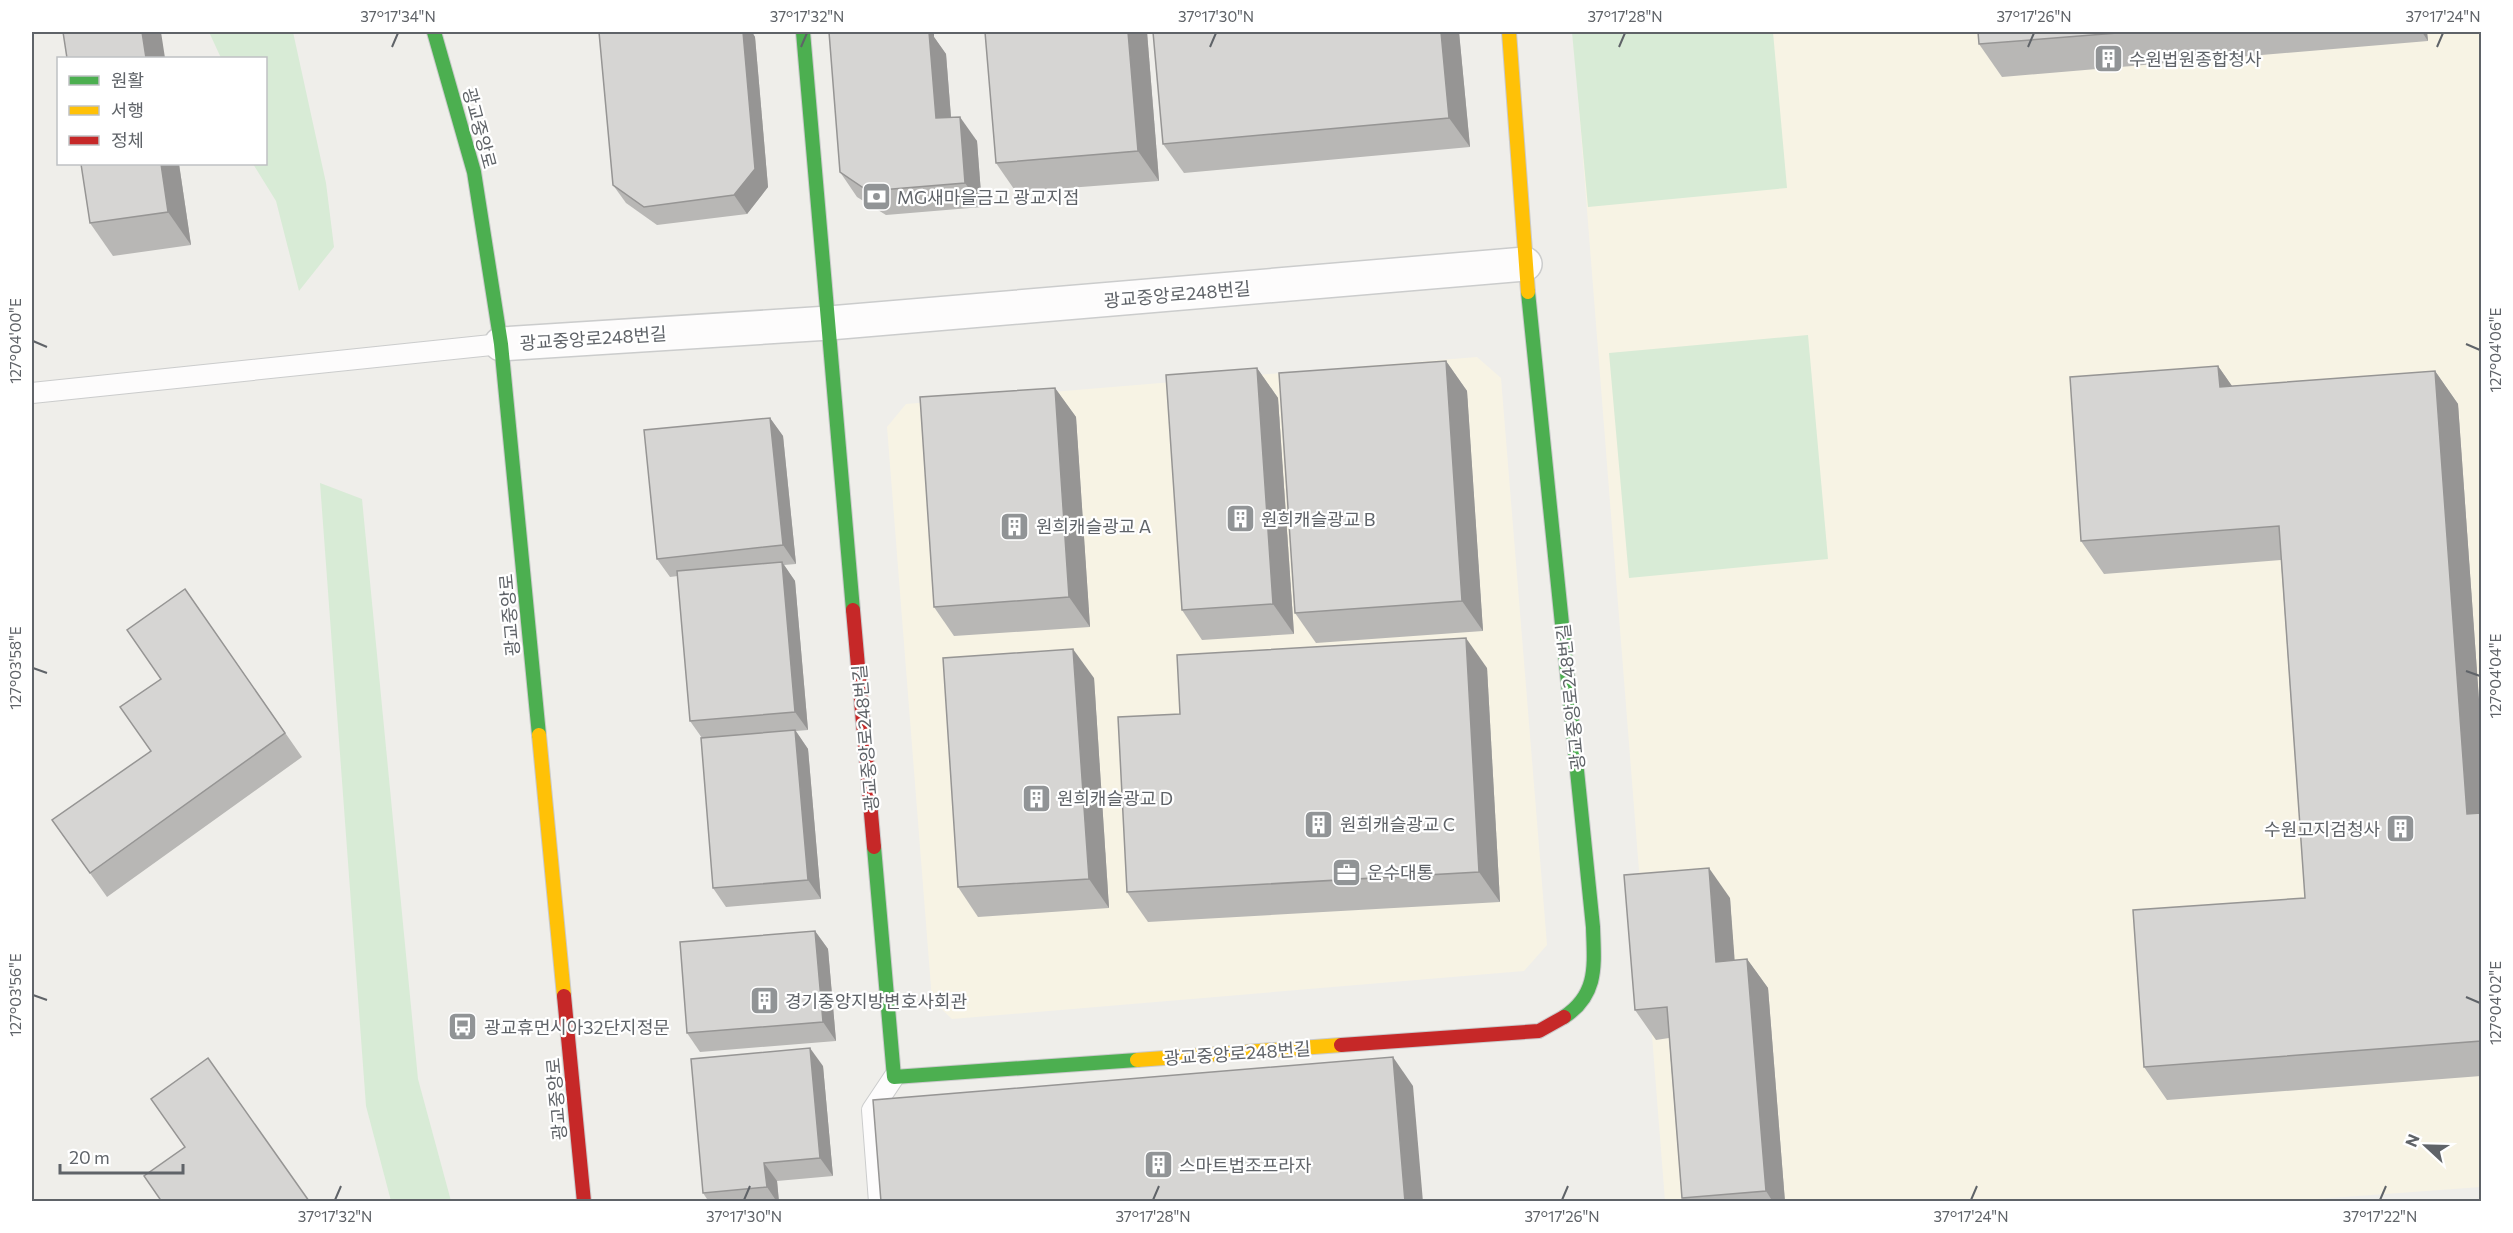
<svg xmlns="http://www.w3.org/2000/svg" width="2513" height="1233" viewBox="0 0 2513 1233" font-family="Commissioner,'Noto Sans KR',sans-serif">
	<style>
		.commercial { fill: #f7f3e4 }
		.grass { fill: #d8ebd6 }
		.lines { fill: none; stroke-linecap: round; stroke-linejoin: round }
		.lane-casing { stroke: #cbcccc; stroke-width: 22 }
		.street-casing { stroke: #cbcccc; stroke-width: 36 }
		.fast-casing { stroke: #cacacb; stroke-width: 16 }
		.slow-casing { stroke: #cacacb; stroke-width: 16 }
		.jam-casing { stroke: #cacacb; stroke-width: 16 }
		.lane { stroke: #fdfcfc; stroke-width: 20 }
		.street { stroke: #fdfcfc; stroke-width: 33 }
		.fast { stroke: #4caf50; stroke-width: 14 }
		.slow { stroke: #ffc107; stroke-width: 14 }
		.jam { stroke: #c62828; stroke-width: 14 }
		.wall { fill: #b8b7b5 }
		.shaded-wall { fill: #969594 }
		.building { fill: #d6d5d3; stroke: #969594; stroke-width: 1.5 }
		.ticks { fill: none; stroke: #5f6368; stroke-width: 2 }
		.labels { text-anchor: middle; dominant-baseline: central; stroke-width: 4.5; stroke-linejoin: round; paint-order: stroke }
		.poi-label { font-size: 18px; fill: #5f6368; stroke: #fff; text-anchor: start }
		.street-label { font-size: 18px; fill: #5f6368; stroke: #fff }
		.neatline { fill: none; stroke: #5f6368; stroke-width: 2 }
		.ticks-label { font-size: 15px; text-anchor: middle; fill: #5f6368 }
	</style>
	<rect width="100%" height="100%" fill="#efeeea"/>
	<g class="commercial">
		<path d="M1573 32H2481V1187L2276 1202 1665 1201Z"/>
		<path d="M1477 357 1501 378 1547 945 1524 971 952 1019 932 1000 887 427 906 404Z"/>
	</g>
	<g class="grass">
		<path d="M209 32H293L326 183 334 247 299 291 276 201 253 164H266V58H221Z"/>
		<path d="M1572 32H1773L1787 188 1588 207Z"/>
		<path d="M1808 335 1828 559 1629 578 1609 353Z"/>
		<path d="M320 483 362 499 418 1079 451 1201H391L366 1106Z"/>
	</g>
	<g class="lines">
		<defs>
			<g id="lane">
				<path d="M32 393 501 344"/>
				<path d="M879 1202 872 1110 894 1077"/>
			</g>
			<path id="street" d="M501 344 829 323 1525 264"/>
			<g id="fast">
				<path d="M434 32 474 172 501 344 539 735"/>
				<path d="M803 32 853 610"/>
				<path d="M1528 292 1593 927C1594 964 1599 994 1564 1017"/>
				<path d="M874 847 894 1077 1137 1060"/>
			</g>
			<g id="slow">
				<path d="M1509 32 1528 292"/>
				<path d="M539 735 564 996"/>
				<path d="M1137 1060 1341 1045"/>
			</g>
			<g id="jam">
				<path d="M853 610 874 847"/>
				<path d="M564 996 584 1202"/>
				<path d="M1341 1045 1539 1031 1564 1017"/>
			</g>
		</defs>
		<use href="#lane" class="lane-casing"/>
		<use href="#street" class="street-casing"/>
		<use href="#fast" class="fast-casing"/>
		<use href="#slow" class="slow-casing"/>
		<use href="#jam" class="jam-casing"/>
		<use href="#lane" class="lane"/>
		<use href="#street" class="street"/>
		<use href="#fast" class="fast"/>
		<use href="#slow" class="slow"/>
		<use href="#jam" class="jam"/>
	</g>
	<g class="wall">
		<path d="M599 32H752L755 37 768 187 747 214 657 225 626 203 613 185Z"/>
		<path d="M934 32V37L946 54 951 117 977 141 982 207 886 215 857 197 840 172Z"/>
		<path d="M1147 32 1159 181 1016 192 996 163Z"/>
		<path d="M1158 32H1459L1470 147 1184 173 1163 144Z"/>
		<path d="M1978 32H2427L2428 41 2002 77 1979 44Z"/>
		<path d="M81 164H179L191 245 113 256 90 223Z"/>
		<path d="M1446 361 1467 391 1483 631 1316 643 1295 613Z"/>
		<path d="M2218 366 2232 386 2435 371 2458 404 2481 728V1076L2167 1100 2144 1067 2305 898 2281 560 2104 574 2081 541Z"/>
		<path d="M1257 368 1278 398 1294 634 1202 640 1182 610Z"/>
		<path d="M1055 388 1076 417 1090 627 954 636 934 607Z"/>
		<path d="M770 418 783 436 796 564 784 565 795 581 808 730 796 731 808 749 821 899 726 907 713 888 702 738 690 721 678 576 670 577 657 559Z"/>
		<path d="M185 589 302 757 107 897 52 820 151 751 161 679Z"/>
		<path d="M1487 668 1500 902 1148 922 1127 892 1180 714Z"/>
		<path d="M1094 678 1109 908 978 917 958 887Z"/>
		<path d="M1730 898 1734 960 1747 959 1768 988 1785 1202H1684L1682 1198 1669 1038 1656 1040 1635 1010Z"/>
		<path d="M815 931 828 949 836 1041 700 1052 687 1033Z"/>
		<path d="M823 1066 833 1176 777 1181 779 1202H709L703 1193Z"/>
	</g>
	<g class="shaded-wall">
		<path d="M142 32H161L165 58H146Z"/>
		<path d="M743 32H752L755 37 768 187 747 214 734 195Z"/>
		<path d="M919 32H934V37L946 54 953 143 936 118Z"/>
		<path d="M1128 32H1147L1159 181 1138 151Z"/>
		<path d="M1441 32H1459L1470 147 1449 118Z"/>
		<path d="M2422 32H2427L2428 41Z"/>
		<path d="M960 117 977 141 982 207 965 183Z"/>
		<path d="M161 164H179L191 245 168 212Z"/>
		<path d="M1446 361 1467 391 1483 631 1462 601Z"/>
		<path d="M2218 366 2241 399 2220 387Z"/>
		<path d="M1257 368 1278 398 1294 634 1273 604Z"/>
		<path d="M2435 371 2458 404 2481 728V834L2467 814Z"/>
		<path d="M1055 388 1076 417 1090 627 1069 597Z"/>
		<path d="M770 418 783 436 796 564 783 545Z"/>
		<path d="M782 562 795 581 808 730 795 712Z"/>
		<path d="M1466 638 1487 668 1500 902 1479 872Z"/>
		<path d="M1073 649 1094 678 1109 908 1089 879Z"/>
		<path d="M795 730 808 749 821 899 808 880Z"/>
		<path d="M1709 868 1730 898 1737 991 1716 962Z"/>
		<path d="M815 931 828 949 836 1041 823 1022Z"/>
		<path d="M1747 959 1768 988 1785 1202H1773L1766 1191Z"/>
		<path d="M810 1048 823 1066 833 1176 820 1158Z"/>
		<path d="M1393 1057 1413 1086 1423 1202H1405Z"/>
		<path d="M764 1163 777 1181 779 1202H777L767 1187Z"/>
	</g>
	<g class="building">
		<path d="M63 32H142L146 58H67Z"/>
		<path d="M599 32H743L755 169 734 195 644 207 613 185Z"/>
		<path d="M829 32H929L936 118 960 117 965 183 868 191 840 172Z"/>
		<path d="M985 32H1128L1138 151 996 163Z"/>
		<path d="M1153 32H1441L1449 118 1163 144Z"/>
		<path d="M1978 32H2130L1979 44Z"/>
		<path d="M81 164H161L168 212 90 223Z"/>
		<path d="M1446 361 1462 601 1295 613 1279 373Z"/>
		<path d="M2218 366 2220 387 2435 371 2467 814 2481 813V1041L2144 1067 2133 910 2305 898 2279 526 2081 541 2070 377Z"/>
		<path d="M1257 368 1273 604 1182 610 1166 375Z"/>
		<path d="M1055 388 1069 597 934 607 920 397Z"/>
		<path d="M770 418 783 545 657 559 644 430Z"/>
		<path d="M782 562 795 712 690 721 677 571Z"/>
		<path d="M185 589 285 733 90 873 52 820 151 751 120 707 161 679 127 630Z"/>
		<path d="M1466 638 1479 872 1127 892 1118 717 1180 714 1177 655Z"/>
		<path d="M1073 649 1089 879 958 887 943 658Z"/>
		<path d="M795 730 808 880 713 888 701 738Z"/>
		<path d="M1709 868 1716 962 1747 959 1766 1191 1682 1198 1667 1007 1635 1010 1624 875Z"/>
		<path d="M815 931 823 1022 687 1033 680 942Z"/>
		<path d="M810 1048 820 1158 764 1163 767 1187 703 1193 691 1059Z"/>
		<path d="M1393 1057 1405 1202H881L873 1100Z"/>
		<path d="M208 1058 309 1201 308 1202H162L144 1176 185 1147 151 1099Z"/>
	</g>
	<path class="ticks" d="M392 47 398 33M801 47 807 33M1210 47 1216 33M1619 47 1625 33M2028 47 2034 33M2437 47 2443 33M33 341 47 347M2466 344 2480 350M33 668 47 673M2466 671 2480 676M33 995 47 1000M2466 997 2480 1003M335 1200 341 1186M744 1200 750 1186M1153 1200 1159 1186M1562 1200 1568 1186M1971 1200 1977 1186M2380 1200 2386 1186"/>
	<defs>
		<symbol id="building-square" viewBox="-11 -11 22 22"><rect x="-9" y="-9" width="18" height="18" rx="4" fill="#919496" stroke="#fff"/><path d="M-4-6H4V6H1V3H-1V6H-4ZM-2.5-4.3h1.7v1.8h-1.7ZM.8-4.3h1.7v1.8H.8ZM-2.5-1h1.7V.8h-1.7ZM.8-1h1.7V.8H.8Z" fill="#fff"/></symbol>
		<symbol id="bank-square" viewBox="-11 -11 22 22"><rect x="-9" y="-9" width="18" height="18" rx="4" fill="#919496" stroke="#fff"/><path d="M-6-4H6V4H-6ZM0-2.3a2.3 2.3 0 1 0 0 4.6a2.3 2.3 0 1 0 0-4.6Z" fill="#fff"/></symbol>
		<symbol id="office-square" viewBox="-11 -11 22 22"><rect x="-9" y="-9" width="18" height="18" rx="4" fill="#919496" stroke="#fff"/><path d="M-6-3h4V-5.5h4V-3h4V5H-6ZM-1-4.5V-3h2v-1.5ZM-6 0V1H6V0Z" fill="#fff"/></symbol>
		<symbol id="bus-square" viewBox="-11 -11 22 22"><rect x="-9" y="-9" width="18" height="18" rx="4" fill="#919496" stroke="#fff"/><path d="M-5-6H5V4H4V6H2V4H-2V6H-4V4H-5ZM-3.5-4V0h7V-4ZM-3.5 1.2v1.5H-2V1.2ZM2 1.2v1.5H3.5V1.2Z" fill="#fff"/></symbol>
	</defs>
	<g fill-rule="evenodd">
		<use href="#building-square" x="2092" y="42" width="33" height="33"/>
		<use href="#bank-square" x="860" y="180" width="33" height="33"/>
		<use href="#building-square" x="1224" y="502" width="33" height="33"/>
		<use href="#building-square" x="998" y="510" width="33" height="33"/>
		<use href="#building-square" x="1020" y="782" width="33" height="33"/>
		<use href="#building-square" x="1302" y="808" width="33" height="33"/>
		<use href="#building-square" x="2384" y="812" width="33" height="33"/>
		<use href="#office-square" x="1330" y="856" width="33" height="33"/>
		<use href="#building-square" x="748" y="984" width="33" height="33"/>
		<use href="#bus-square" x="446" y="1010" width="33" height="33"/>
		<use href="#building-square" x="1142" y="1148" width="33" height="33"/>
	</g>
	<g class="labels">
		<g class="poi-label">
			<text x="2129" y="59">수원법원종합청사</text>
			<text x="897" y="197">MG새마을금고 광교지점</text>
			<text x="1261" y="519">원희캐슬광교 B</text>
			<text x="1036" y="526">원희캐슬광교 A</text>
			<text x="1057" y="798">원희캐슬광교 D</text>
			<text x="1340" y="824">원희캐슬광교 C</text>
			<text x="2380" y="829" text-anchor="end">수원고지검청사</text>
			<text x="1367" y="872">운수대통</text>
			<text x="785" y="1001">경기중앙지방변호사회관</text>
			<text x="484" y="1027">광교휴먼시아32단지정문</text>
			<text x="1179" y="1165">스마트법조프라자</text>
		</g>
		<g class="street-label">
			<text transform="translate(480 128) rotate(75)">광교중앙로</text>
			<text transform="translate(1177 294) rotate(-5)">광교중앙로248번길</text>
			<text transform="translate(593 338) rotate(-4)">광교중앙로248번길</text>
			<text transform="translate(509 615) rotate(-95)">광교중앙로</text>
			<text transform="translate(1570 697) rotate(-96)">광교중앙로248번길</text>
			<text transform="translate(865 738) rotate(-95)">광교중앙로248번길</text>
			<text transform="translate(1237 1053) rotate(-4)">광교중앙로248번길</text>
			<text transform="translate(556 1099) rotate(-95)">광교중앙로</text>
		</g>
	</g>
	<rect width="2513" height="1233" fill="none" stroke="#ffffff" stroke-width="66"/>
	<rect x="57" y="57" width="210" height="108" fill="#ffffff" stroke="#bfc1c3" stroke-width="1.5"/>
	<rect x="69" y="76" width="30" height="9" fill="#4caf50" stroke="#bfc1c3" stroke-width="1.5"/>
	<text x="111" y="87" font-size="18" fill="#5f6368">원활</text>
	<rect x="69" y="106" width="30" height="9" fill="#ffc107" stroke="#bfc1c3" stroke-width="1.5"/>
	<text x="111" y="117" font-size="18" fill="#5f6368">서행</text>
	<rect x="69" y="136" width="30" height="9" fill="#c62828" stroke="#bfc1c3" stroke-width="1.5"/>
	<text x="111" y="147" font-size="18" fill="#5f6368">정체</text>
	<g transform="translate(2426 1146) rotate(292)" stroke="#ffffff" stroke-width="4.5" paint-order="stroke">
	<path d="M0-4.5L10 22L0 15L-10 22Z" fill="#5f6368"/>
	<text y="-9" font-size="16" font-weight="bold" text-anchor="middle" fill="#5f6368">N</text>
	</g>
	<path d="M60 1164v9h123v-9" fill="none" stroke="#5f6368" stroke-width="3"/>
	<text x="69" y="1164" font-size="18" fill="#5f6368" stroke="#ffffff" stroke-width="4.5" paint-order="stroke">20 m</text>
	<rect x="33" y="33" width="2447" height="1167" class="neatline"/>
	<g class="ticks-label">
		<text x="398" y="22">37°17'34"N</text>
		<text x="807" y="22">37°17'32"N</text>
		<text x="1216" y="22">37°17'30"N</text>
		<text x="1625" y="22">37°17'28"N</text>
		<text x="2034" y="22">37°17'26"N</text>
		<text x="2443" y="22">37°17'24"N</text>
		<text transform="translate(16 341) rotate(-90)" y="5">127°04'00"E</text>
		<text transform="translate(2496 350) rotate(-90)" y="5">127°04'06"E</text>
		<text transform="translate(16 668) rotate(-90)" y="5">127°03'58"E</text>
		<text transform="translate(2496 676) rotate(-90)" y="5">127°04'04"E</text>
		<text transform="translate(16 995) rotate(-90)" y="5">127°03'56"E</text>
		<text transform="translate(2496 1003) rotate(-90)" y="5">127°04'02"E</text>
		<text x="335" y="1222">37°17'32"N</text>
		<text x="744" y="1222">37°17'30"N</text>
		<text x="1153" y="1222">37°17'28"N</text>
		<text x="1562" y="1222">37°17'26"N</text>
		<text x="1971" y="1222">37°17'24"N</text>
		<text x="2380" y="1222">37°17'22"N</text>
	</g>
</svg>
